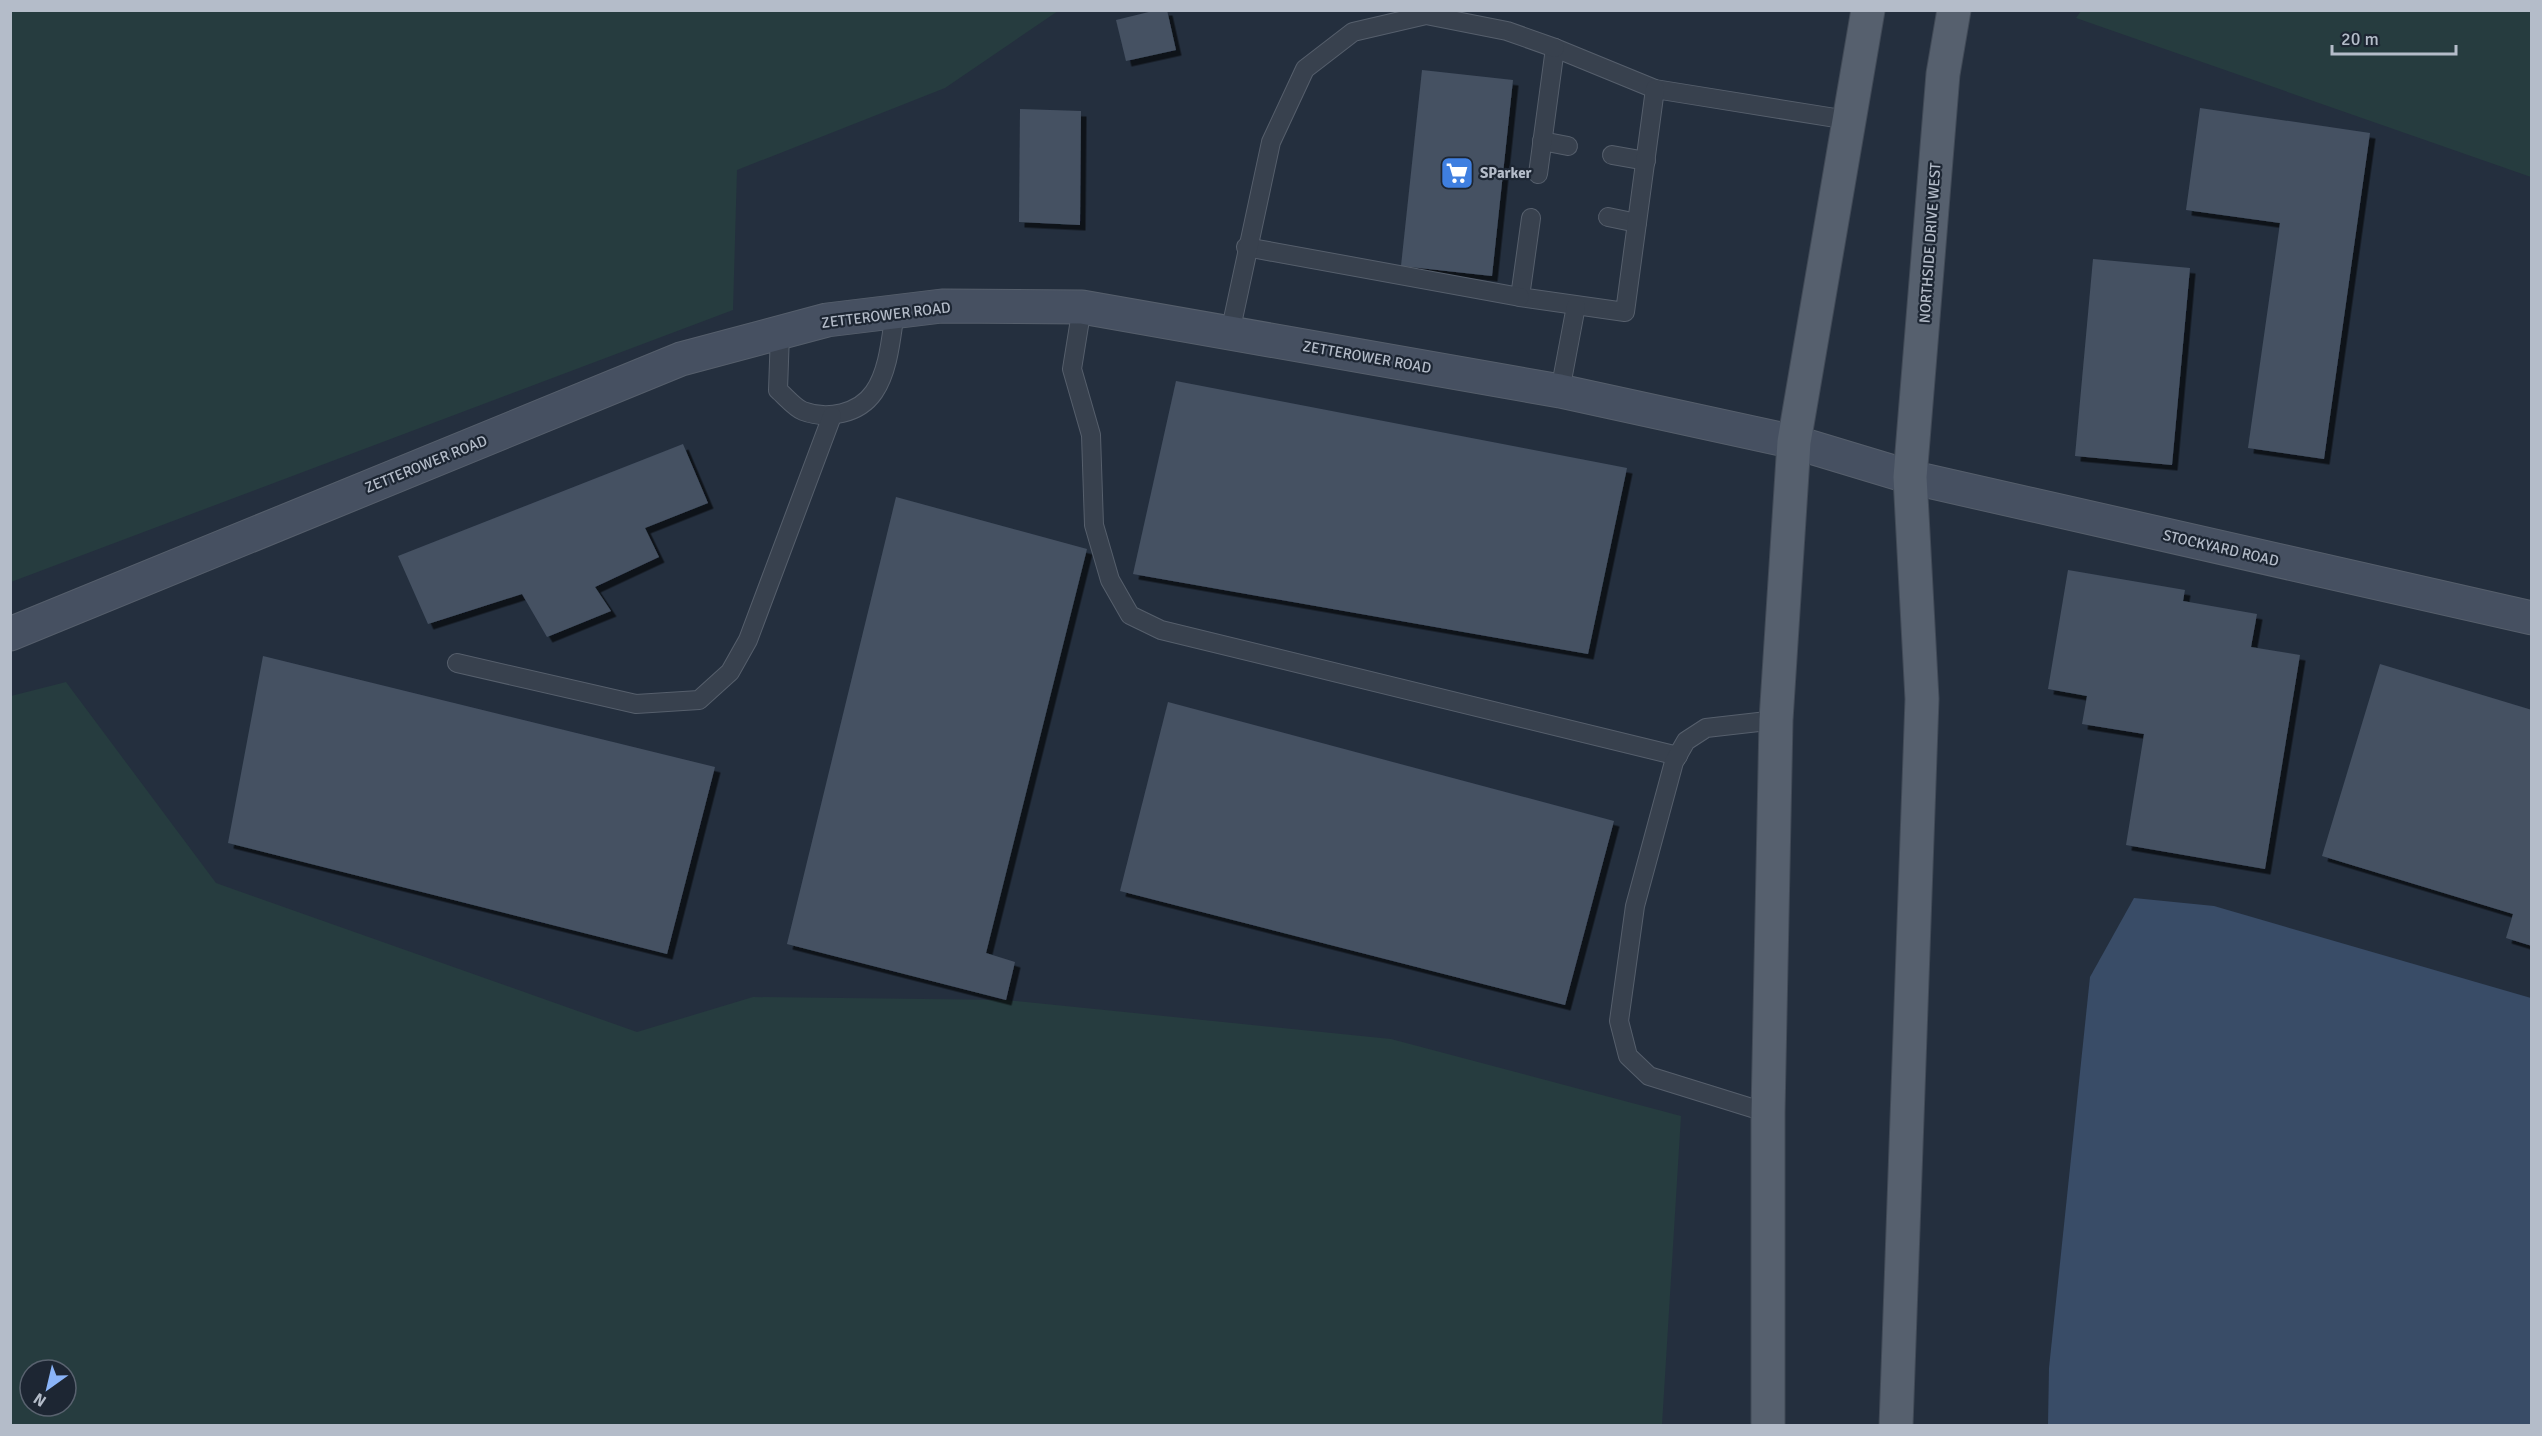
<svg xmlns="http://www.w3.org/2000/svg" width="2542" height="1436" viewBox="0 0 2542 1436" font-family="Signika,sans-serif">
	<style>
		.green { fill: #263c3f; fill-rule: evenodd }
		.water { fill: #394c67 }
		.building { fill: #455162; filter: url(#shadow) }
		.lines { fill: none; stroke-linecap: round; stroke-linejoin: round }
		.lane-casing { stroke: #565f6c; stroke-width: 20 }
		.secondary-casing { stroke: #565f6c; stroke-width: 35 }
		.primary-casing { stroke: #414a57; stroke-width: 35 }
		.lane { stroke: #38414e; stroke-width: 18 }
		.secondary { stroke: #465061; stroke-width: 33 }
		.primary { stroke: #56606e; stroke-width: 33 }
		.labels { text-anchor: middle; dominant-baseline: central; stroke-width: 4.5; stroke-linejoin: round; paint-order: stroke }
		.poi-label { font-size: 15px; font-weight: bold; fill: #b4bcc9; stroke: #1d2633; text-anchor: start }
		.street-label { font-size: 15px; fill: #b4bcc9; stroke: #1d2633 }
	</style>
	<defs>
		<filter id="shadow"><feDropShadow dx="5.5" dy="5.5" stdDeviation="0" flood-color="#0009"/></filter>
	</defs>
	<rect width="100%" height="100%" fill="#242f3e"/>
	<g class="green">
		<path d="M11 10H1058V11L945 88 737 170 733 310 11 582Z"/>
		<path d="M2081 11H2531V177L2076 18Z"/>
		<path d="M66 682 216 883 637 1032 753 997 1006 1000 1391 1039 1681 1116 1662 1425H11V696ZM30 1370H66V1406H30Z"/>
	</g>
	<path class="water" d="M2134 898 2214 906 2531 998V1425H2048L2049 1368 2090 977Z"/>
	<g class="building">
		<path d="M1157 10H1167L1176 50 1126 61 1116 20Z"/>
		<path d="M1422 70 1513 80 1492 276 1401 266Z"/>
		<path d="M2200 108 2370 133 2324 459 2248 448 2280 223 2186 210Z"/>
		<path d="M1020 109 1081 111 1080 225 1019 222Z"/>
		<path d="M2093 259 2190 268 2172 465 2075 456Z"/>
		<path d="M1176 381 1627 468 1588 654 1133 574Z"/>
		<path d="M683 444 708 503 645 528 659 557 595 587 611 611 547 637 522 594 428 624 398 556Z"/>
		<path d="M896 497 1087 549 986 953 1015 962 1006 1000 787 944Z"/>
		<path d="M2068 570 2185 590 2183 601 2257 614 2251 647 2300 655 2265 869 2126 845 2144 734 2082 724 2087 696 2048 689Z"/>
		<path d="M263 656 715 767 667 954 228 843Z"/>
		<path d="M2380 664 2532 710V946L2506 938 2513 914 2322 856Z"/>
		<path d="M1168 702 1614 821 1565 1005 1120 891Z"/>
	</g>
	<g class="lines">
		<defs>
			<g id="lane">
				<path d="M1542 141 1568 146"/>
				<path d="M1612 155 1646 161"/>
				<path d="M1538 174 1555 48 1655 89 1848 120"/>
				<path d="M1608 217 1637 223"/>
				<path d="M1531 218 1520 297 1625 312 1655 89"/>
				<path d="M1246 247 1520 297"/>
				<path d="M1082 307 1072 369 1091 435 1094 525 1110 580 1130 615 1161 630 1678 756"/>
				<path d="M780 333 778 390C786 397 795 408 803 411 827 420 859 414 874 392 889 370 891 337 895 312"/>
				<path d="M1230 333 1271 142 1305 69 1353 32 1426 15 1507 31 1555 48"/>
				<path d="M1560 391 1576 306"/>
				<path d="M457 663 636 704 699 700 730 672 748 640 832 416"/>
				<path d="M1768 1113 1649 1076 1628 1056 1619 1021 1635 906 1674 762 1686 741 1706 728 1776 720"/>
			</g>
			<path id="secondary" d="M10 634 681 359 827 320 942 306 1082 307 1560 391 1794 442 1910 477 2532 618"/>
			<g id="primary">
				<path d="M1768 1426V1113L1776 720 1794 442 1868 10"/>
				<path d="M1896 1426 1922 699 1910 477 1943 74 1954 10"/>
			</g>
		</defs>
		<use href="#lane" class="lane-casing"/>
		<use href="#secondary" class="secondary-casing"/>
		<use href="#primary" class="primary-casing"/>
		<use href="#lane" class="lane"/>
		<use href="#secondary" class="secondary"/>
		<use href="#primary" class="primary"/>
	</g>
	<defs>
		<symbol id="supermarket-square" viewBox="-11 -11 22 22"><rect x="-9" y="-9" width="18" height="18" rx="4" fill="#3f7fe0" stroke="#1d2633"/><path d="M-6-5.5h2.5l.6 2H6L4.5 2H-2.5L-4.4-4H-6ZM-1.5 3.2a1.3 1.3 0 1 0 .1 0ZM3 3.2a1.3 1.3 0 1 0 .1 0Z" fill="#fff"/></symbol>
	</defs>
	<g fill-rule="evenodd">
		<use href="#supermarket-square" x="1438" y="154" width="38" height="38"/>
	</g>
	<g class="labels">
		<g class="poi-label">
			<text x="1480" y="173">SParker</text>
		</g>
		<g class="street-label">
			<text transform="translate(1930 243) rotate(-86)">NORTHSIDE DRIVE WEST</text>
			<text transform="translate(886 315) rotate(-7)">ZETTEROWER ROAD</text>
			<text transform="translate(1367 357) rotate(10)">ZETTEROWER ROAD</text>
			<text transform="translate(426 464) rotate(-22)">ZETTEROWER ROAD</text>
			<text transform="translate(2221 548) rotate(13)">STOCKYARD ROAD</text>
		</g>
	</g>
	<rect width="2542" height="1436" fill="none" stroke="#b4bcc9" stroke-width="24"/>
	<g transform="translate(48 1388) rotate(214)"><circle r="28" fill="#1d2633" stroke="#59626f" stroke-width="1.5"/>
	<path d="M0-4.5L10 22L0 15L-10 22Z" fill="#8ab4f8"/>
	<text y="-9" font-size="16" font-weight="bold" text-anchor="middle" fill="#b4bcc9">N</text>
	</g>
	<path d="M2332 45v9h124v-9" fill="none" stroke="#b4bcc9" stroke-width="3"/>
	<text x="2341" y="45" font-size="18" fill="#b4bcc9" stroke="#1d2633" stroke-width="4.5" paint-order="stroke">20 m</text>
</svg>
